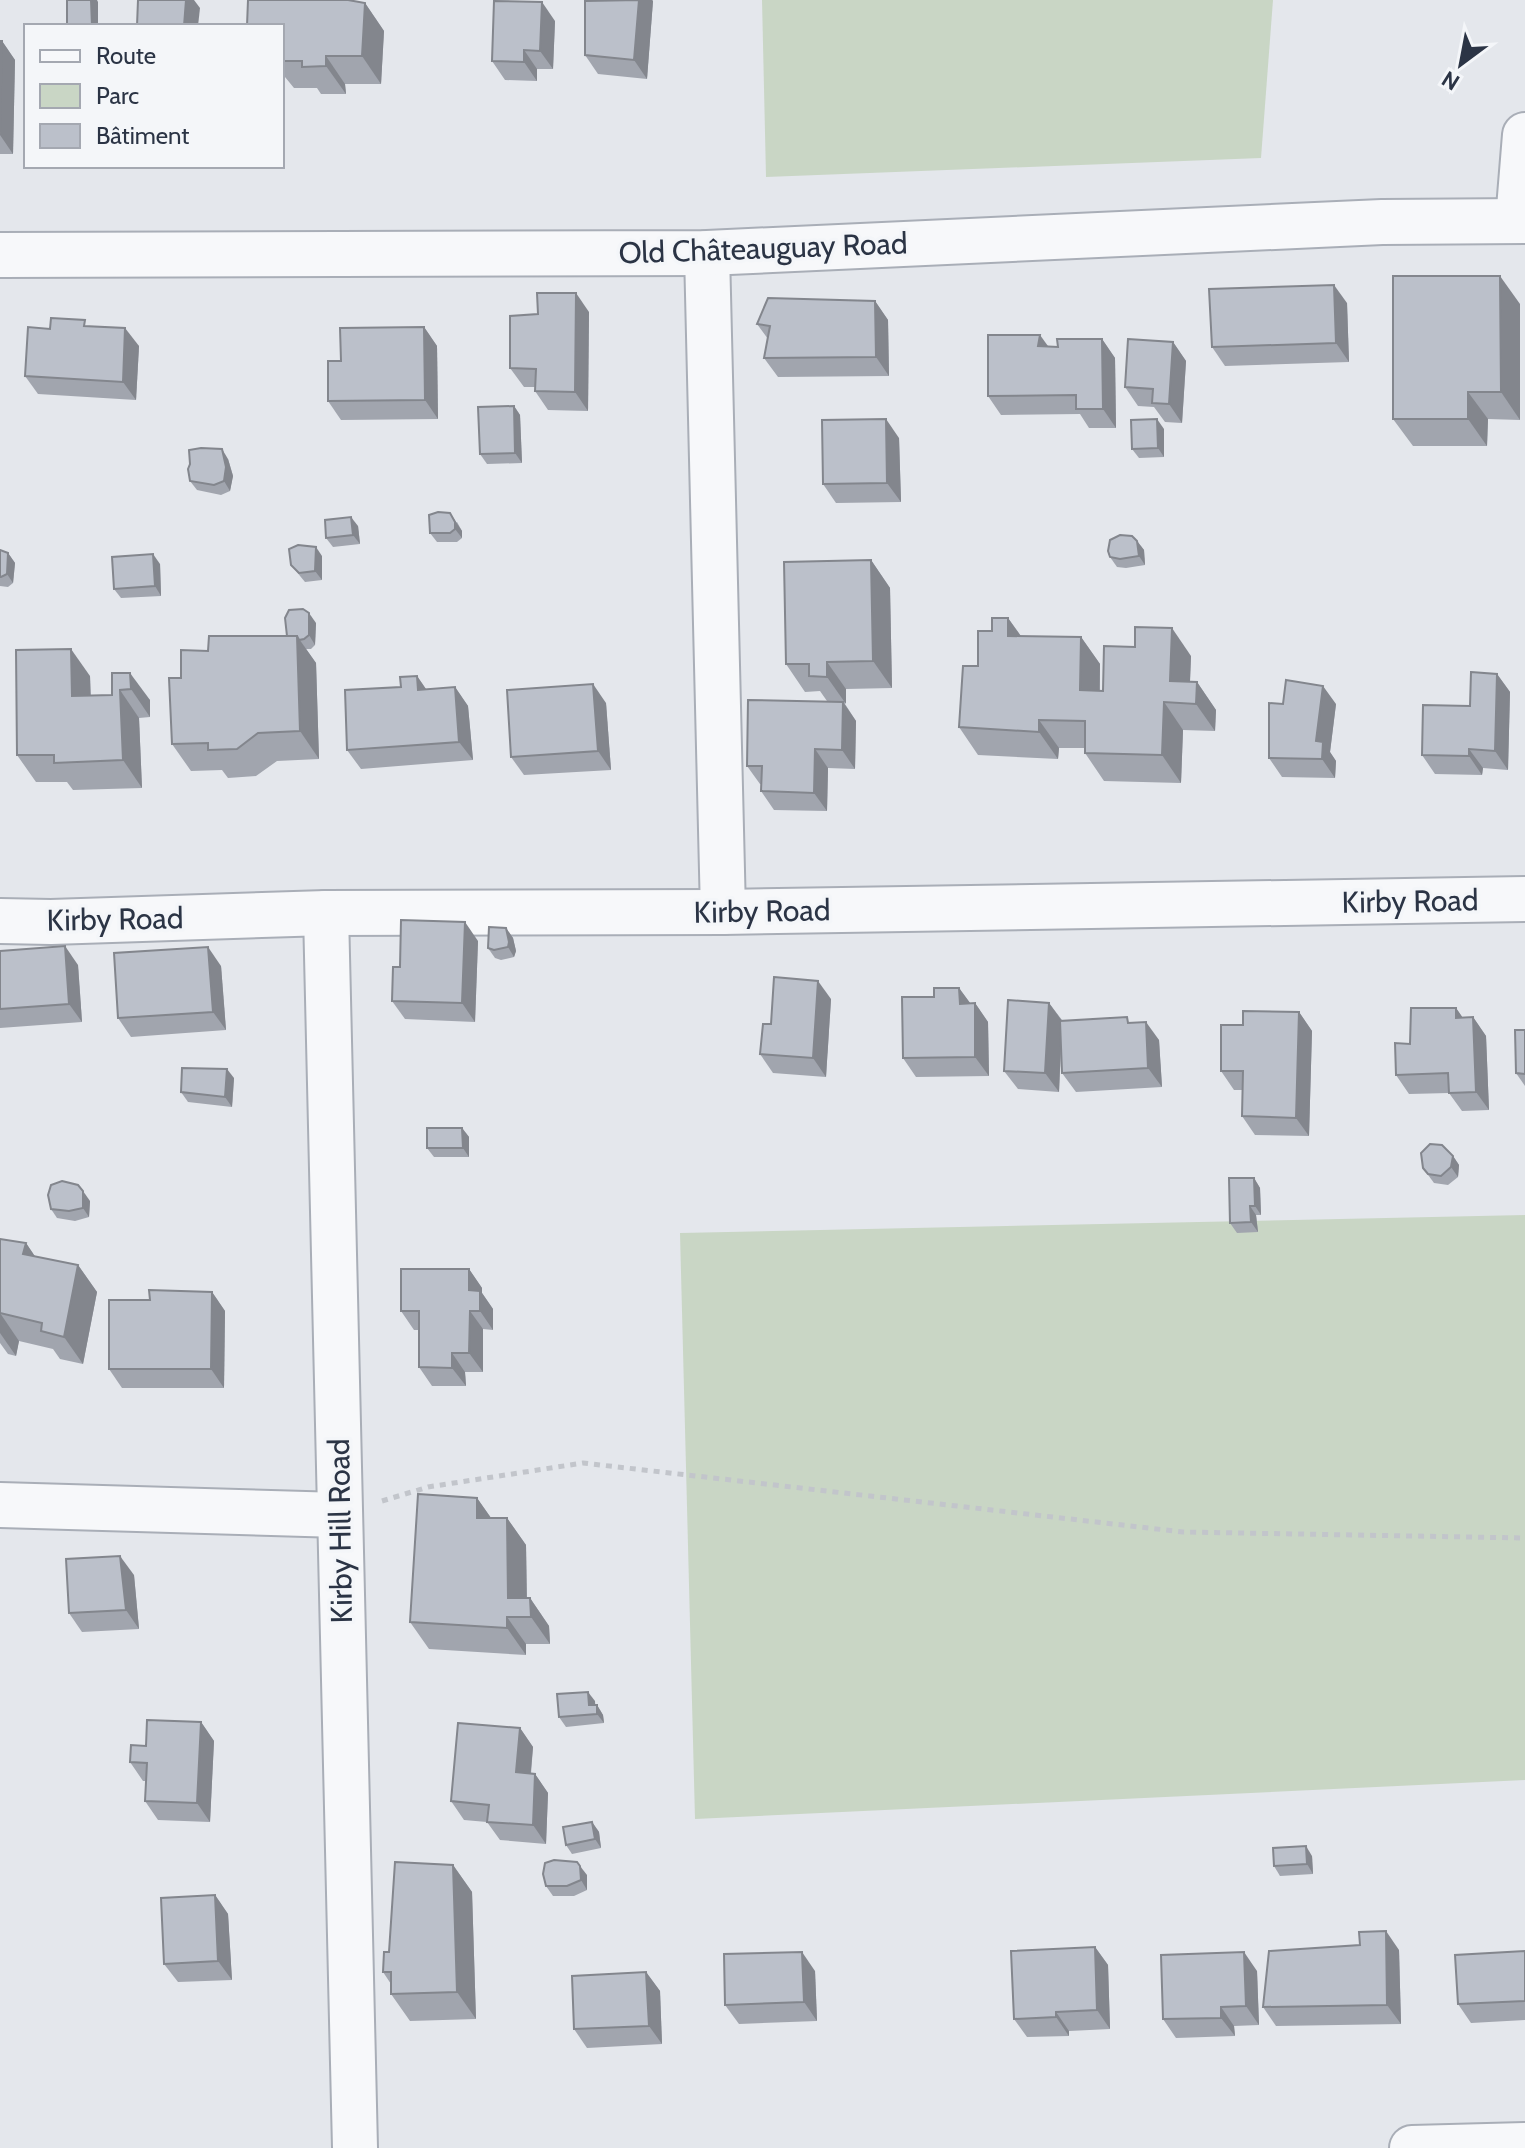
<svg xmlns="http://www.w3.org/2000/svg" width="1525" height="2148" viewBox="0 0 1525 2148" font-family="Cabin,sans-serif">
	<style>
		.green { fill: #c9d6c5 }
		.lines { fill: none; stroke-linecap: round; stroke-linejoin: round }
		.minor-casing { stroke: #a9aeb7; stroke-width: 48 }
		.path { stroke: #c2c5cb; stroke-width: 5; stroke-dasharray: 6 6; stroke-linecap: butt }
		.minor { stroke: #f7f8fa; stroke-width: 44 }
		.wall { fill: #a1a5ae }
		.shaded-wall { fill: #83868d }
		.building { fill: #bbc0ca; stroke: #83868d; stroke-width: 2 }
		.labels { text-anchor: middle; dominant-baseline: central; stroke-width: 7; stroke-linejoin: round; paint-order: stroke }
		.street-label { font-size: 30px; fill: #2b3445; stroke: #f4f6f9 }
	</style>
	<rect width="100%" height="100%" fill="#e4e7ec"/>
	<g class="green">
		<path d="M762 0H1273L1261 158 766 177Z"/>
		<path d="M1525 1215V1780L695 1819 680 1233Z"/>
	</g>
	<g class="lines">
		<defs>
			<g id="minor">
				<path d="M1518 221 1525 135"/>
				<path d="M707 253 723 912"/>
				<path d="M0 255 707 253 1382 222 1525 221"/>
				<path d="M326 913 355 2148"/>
				<path d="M0 921 51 922 326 913 723 912 1525 899"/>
				<path d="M0 1505 340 1515"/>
				<path d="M1412 2148 1525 2145"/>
			</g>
		</defs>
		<use href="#minor" class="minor-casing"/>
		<path class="path" d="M382 1501 428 1487 583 1463 1183 1532 1525 1538"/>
		<use href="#minor" class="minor"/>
	</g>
	<g class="wall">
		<path d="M616 0H652L653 1 647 79 598 74 585 55Z"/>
		<path d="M365 3 384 31 381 84H345L346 94H321L317 88H294L285 77H282V26Z"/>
		<path d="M555 21 553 69H537V81L505 80 492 61Z"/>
		<path d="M0 41H2L15 60 13 154H0Z"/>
		<path d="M875 301 888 320 889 376 778 377 764 358 768 339 757 324Z"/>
		<path d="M1347 303 1349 362 1225 366 1212 347Z"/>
		<path d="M1520 304V420L1488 419 1487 446H1413L1393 419Z"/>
		<path d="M589 312 588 411 548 410 535 391V387H524L510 368Z"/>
		<path d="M89 326 139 346 136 400 38 394 25 376 50 329Z"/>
		<path d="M424 327 437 346 438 419 341 420 328 401 341 361Z"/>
		<path d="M1102 339 1115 358 1116 428H1089L1080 414 1001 415 988 396 1048 346 1058 347Z"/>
		<path d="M1173 342 1186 361 1182 423 1165 422 1154 407 1138 406 1125 387Z"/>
		<path d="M514 406 520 415 522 463 487 464 480 454Z"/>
		<path d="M1164 429V457L1139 458 1132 449Z"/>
		<path d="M899 438 901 502 836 503 823 484Z"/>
		<path d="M228 459 233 476 230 491 221 495 197 490 190 481Z"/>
		<path d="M457 522 462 531V538L457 542H437L430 533Z"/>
		<path d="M358 526 360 544 333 547 326 538Z"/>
		<path d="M1137 541 1144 550 1145 565 1126 568 1117 567 1110 557Z"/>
		<path d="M0 550 8 553 15 563 13 583 8 587 0 586Z"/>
		<path d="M322 556V580L305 582 291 565Z"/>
		<path d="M871 560 890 588 892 688 846 689 845 704 856 721 855 769 828 768 827 811 774 810 761 791 762 784H760L747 766 827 701 820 691 805 692 786 664Z"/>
		<path d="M160 564 161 596 121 598 114 589Z"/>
		<path d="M1008 618 1021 636 1081 637 1100 664V691H1103L1191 656 1190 682H1197L1216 710 1215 731 1183 730 1181 783 1104 781 1085 753V748H1059L1058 759 978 755 959 727 978 666 992 631Z"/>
		<path d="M316 623 315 645 311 649H306L316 663 319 759 277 761 256 776 228 778 222 770 191 771 172 744 181 678 208 651 287 636Z"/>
		<path d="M112 673 150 700V717L139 718 142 788 73 790 67 782H36L17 755 90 676 91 696 112 695Z"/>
		<path d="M1497 674 1510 692 1508 770 1483 768 1482 775 1435 774 1422 755 1470 706Z"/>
		<path d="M417 676 426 689 455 687 468 706 473 760 361 769 347 750 401 687Z"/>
		<path d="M606 703 611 770 524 775 511 757Z"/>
		<path d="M1283 704H1336L1330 752 1336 761 1335 778 1282 777 1269 758Z"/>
		<path d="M506 928 513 938 516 951 514 957 501 960 495 958 488 948Z"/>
		<path d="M478 941 475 1022 405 1019 392 1001 400 967Z"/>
		<path d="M0 951 78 965 82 1022 0 1028Z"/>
		<path d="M221 966 226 1030 131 1037 118 1018Z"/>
		<path d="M959 988 970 1003H975L988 1022 989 1076 916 1077 903 1058 934 997Z"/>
		<path d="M831 999 826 1077 773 1073 760 1054 771 1024Z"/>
		<path d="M1049 1003 1062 1020 1131 1022 1159 1040 1162 1087 1076 1092 1062 1073 1061 1047 1059 1092 1018 1089 1004 1071Z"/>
		<path d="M1456 1008 1463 1018 1473 1017 1486 1036 1489 1110 1462 1111 1449 1093 1409 1094 1396 1075 1410 1044Z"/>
		<path d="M1299 1012 1312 1031 1309 1136 1255 1135 1242 1116 1243 1090H1234L1221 1071 1243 1025Z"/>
		<path d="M1525 1030V1086L1516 1073Z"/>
		<path d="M234 1078 232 1107 188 1102 181 1092Z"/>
		<path d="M462 1128 469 1137V1157H434L427 1148Z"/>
		<path d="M1453 1156 1459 1165 1458 1177 1448 1185 1434 1183 1423 1168Z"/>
		<path d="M1254 1178 1260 1188 1261 1215H1256L1258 1232 1237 1233 1230 1223Z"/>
		<path d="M90 1201 89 1217 75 1221 57 1218 51 1209Z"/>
		<path d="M0 1239 26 1243 35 1257 78 1265 97 1292 83 1364 60 1359 53 1349 19 1341 16 1356 8 1354 0 1343Z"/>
		<path d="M469 1269 482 1288V1293L493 1309V1330L483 1329V1372H465L466 1386H432L419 1367V1330H414L401 1311Z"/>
		<path d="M212 1292 225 1311 224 1388H122L109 1369 150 1300Z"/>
		<path d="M477 1498 491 1518H507L526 1545 527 1598H530L549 1626 550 1644H526V1655L429 1649 410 1622Z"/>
		<path d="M134 1575 139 1629 82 1632 69 1613Z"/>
		<path d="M595 1701V1705H597L603 1715 604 1723 566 1727 559 1717Z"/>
		<path d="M201 1722 214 1741 210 1822 158 1820 145 1801 146 1781H143L130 1762 146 1746Z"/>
		<path d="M520 1728 533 1747 531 1774H535L548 1793 546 1844 500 1840 487 1822 464 1820 451 1801Z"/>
		<path d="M592 1822 599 1832 601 1848 572 1854 566 1845Z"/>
		<path d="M1312 1856 1313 1874 1280 1876 1274 1866Z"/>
		<path d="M453 1865 472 1892 476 2019 410 2021 391 1994V1984L383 1972 389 1952Z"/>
		<path d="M587 1875V1890L574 1896H553L546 1886Z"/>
		<path d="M215 1895 228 1914 232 1980 178 1982 164 1964Z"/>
		<path d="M1095 1947 1108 1965 1110 2029 1069 2031V2036L1027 2037 1014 2019Z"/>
		<path d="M1399 1950 1401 2024 1276 2026 1263 2007Z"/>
		<path d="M1525 1951V2020L1471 2023 1458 2004Z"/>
		<path d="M815 1971 817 2021 739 2024 725 2005Z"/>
		<path d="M1257 1971 1259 2025 1234 2026 1235 2036 1176 2038 1163 2019Z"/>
		<path d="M646 1972 660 1991 662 2044 587 2048 574 2029Z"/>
	</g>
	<g class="shaded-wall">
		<path d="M91 0H97L98 2V26H92Z"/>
		<path d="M186 0H194L200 8 198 26H184Z"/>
		<path d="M639 0H652L653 1 647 79 634 60Z"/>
		<path d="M542 2 555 21 553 69 540 51Z"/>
		<path d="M365 3 384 31 381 84 362 56Z"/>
		<path d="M2 41 15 60 13 154 0 135Z"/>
		<path d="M524 50 537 69V81L524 62Z"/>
		<path d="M326 56 345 84 346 94 326 66Z"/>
		<path d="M1500 276 1520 304V420L1501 392Z"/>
		<path d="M1334 285 1347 303 1349 362 1336 343Z"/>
		<path d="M576 293 589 312 588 411 575 392Z"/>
		<path d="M875 301 888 320 889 376 876 357Z"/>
		<path d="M424 327 437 346 438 419 425 400Z"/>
		<path d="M125 328 139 346 136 400 123 382Z"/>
		<path d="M1040 335 1053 353 1038 346Z"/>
		<path d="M1102 339 1115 358 1116 428 1103 409Z"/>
		<path d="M1173 342 1186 361 1182 423 1169 404Z"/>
		<path d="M1468 392 1488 419 1487 446 1468 419Z"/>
		<path d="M514 406 520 415 522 463 515 453Z"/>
		<path d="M886 419 899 438 901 502 887 483Z"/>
		<path d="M1157 419 1164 429V457L1158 448Z"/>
		<path d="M222 449 228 459 233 476 230 491 224 481Z"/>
		<path d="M450 513 462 531V538L455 529Z"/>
		<path d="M351 517 358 526 360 544 353 535Z"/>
		<path d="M1137 541 1144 550 1145 565 1139 556Z"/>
		<path d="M316 547 322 556V580L315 571Z"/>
		<path d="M8 553 15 563 13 583 7 574Z"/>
		<path d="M153 554 160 564 161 596 155 586Z"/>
		<path d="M871 560 890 588 892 688 873 661Z"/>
		<path d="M309 613 316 623 315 645 309 635Z"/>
		<path d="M1008 618 1027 645 1008 636Z"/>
		<path d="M1172 628 1191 656 1189 704 1170 681Z"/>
		<path d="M297 636 316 663 319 759 300 731Z"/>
		<path d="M1081 637 1100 664 1099 718 1080 690Z"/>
		<path d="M71 649 90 676 91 723 72 696Z"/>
		<path d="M827 662 846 689V704L827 677Z"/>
		<path d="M130 673 150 700V717L131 689Z"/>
		<path d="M1497 674 1510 692 1508 770 1495 751Z"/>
		<path d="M417 676 430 695 418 690Z"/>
		<path d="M1197 682 1216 710 1215 731 1196 704Z"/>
		<path d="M593 684 606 703 611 770 598 751Z"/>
		<path d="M1323 686 1336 704 1330 752 1336 761 1335 778 1322 759 1316 741Z"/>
		<path d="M455 687 468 706 473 760 459 742Z"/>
		<path d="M120 690 139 718 142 788 123 760Z"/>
		<path d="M843 702 856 721 855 769 842 750Z"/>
		<path d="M1164 702 1183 730 1181 783 1162 755Z"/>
		<path d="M1039 720 1059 748 1058 759 1039 732Z"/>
		<path d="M815 749 828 768 827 811 814 793Z"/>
		<path d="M1469 749 1483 768 1482 775 1469 756Z"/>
		<path d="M465 922 478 941 475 1022 462 1003Z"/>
		<path d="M506 928 513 938 516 951 514 957 508 947Z"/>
		<path d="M65 946 78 965 82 1022 69 1004Z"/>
		<path d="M208 947 221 966 226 1030 213 1012Z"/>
		<path d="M818 981 831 999 826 1077 813 1058Z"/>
		<path d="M959 988 973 1007 960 1004Z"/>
		<path d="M975 1003 988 1022 989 1076 975 1057Z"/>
		<path d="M1049 1003 1062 1021 1059 1092 1045 1073Z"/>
		<path d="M1456 1008 1469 1027 1456 1018Z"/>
		<path d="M1299 1012 1312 1031 1309 1136 1296 1118Z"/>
		<path d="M1473 1017 1486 1036 1489 1110 1476 1092Z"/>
		<path d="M1146 1022 1159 1040 1162 1087 1148 1068Z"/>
		<path d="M227 1069 234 1078 232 1107 225 1097Z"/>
		<path d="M462 1128 469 1137V1157L463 1148Z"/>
		<path d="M1453 1156 1459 1165 1458 1177 1451 1167Z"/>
		<path d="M1254 1178 1260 1188 1261 1215 1255 1206Z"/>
		<path d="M83 1191 90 1201 89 1217 83 1208Z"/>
		<path d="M1250 1206 1256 1215 1258 1232 1251 1222Z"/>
		<path d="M26 1243 45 1271 23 1254Z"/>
		<path d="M78 1265 97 1292 83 1364 64 1337Z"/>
		<path d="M469 1269 482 1288V1293L493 1309V1330L480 1311 469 1290Z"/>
		<path d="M212 1292 225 1311 224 1388 211 1369Z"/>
		<path d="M470 1311 483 1329V1372L469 1353Z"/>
		<path d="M0 1313 19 1341 16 1356 0 1333Z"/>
		<path d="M452 1353 465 1372 466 1386 452 1368Z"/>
		<path d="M477 1498 496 1525 477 1518Z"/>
		<path d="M507 1518 526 1545 527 1617 508 1598Z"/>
		<path d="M120 1556 134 1575 139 1629 126 1610Z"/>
		<path d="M530 1598 549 1626 550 1644 531 1617Z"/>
		<path d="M507 1617 526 1644V1655L507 1628Z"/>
		<path d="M588 1692 595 1701 596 1715 589 1705Z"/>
		<path d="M597 1705 603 1715 604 1723 597 1714Z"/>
		<path d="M201 1722 214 1741 210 1822 197 1803Z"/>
		<path d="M520 1728 533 1747 529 1791 516 1772Z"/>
		<path d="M535 1774 548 1793 546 1844 533 1825Z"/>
		<path d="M592 1822 599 1832 601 1848 595 1839Z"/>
		<path d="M1306 1846 1312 1856 1313 1874 1307 1864Z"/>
		<path d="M453 1865 472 1892 476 2019 457 1992Z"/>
		<path d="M580 1866 587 1875V1890L581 1880Z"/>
		<path d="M215 1895 228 1914 232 1980 218 1961Z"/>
		<path d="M1386 1931 1399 1950 1401 2024 1387 2005Z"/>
		<path d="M1095 1947 1108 1965 1110 2029 1097 2010Z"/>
		<path d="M802 1952 815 1971 817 2021 804 2002Z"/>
		<path d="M1244 1952 1257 1971 1259 2025 1246 2006Z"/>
		<path d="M646 1972 660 1991 662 2044 649 2026Z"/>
		<path d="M1221 2007 1234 2026 1235 2036 1221 2018Z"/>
		<path d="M1056 2012 1069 2031V2036L1056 2017Z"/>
	</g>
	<g class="building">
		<path d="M67 0H91L92 26H67Z"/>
		<path d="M138 0H186L184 26H137Z"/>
		<path d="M248 0H348L365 3 362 56H326V66L302 67V61H282V26H247Z"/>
		<path d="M639 0 634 60 585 55V1Z"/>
		<path d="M494 1 542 2 540 51 524 50V62L492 61Z"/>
		<path d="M0 41H2L0 132Z"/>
		<path d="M1393 276H1500L1501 392H1468V419H1393Z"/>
		<path d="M1334 285 1336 343 1212 347 1209 289Z"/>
		<path d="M537 293H576L575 392 535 391 536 369 510 368V316L538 314Z"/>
		<path d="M768 298 875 301 876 357 764 358 770 326 757 324Z"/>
		<path d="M51 318 85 320 84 326 125 328 123 382 25 376 28 327 50 329Z"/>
		<path d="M424 327 425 400 328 401V361H341L340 328Z"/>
		<path d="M988 335H1040L1038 346 1058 347 1057 339H1102L1103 409H1076V395L988 396Z"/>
		<path d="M1128 339 1173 342 1169 404 1152 403 1153 389 1125 387Z"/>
		<path d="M514 406 515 453 480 454 478 407Z"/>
		<path d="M886 419 887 483 823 484 822 420Z"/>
		<path d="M1157 419 1158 448 1132 449 1131 420Z"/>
		<path d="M201 448 222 449 226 467 224 481 214 485 190 481 188 469 190 464 189 450Z"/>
		<path d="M438 512 450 513 455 522V529L450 533H430L429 515Z"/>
		<path d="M351 517 353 535 326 538 325 520Z"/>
		<path d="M1120 535 1132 536 1137 541 1139 556 1120 559 1110 557 1108 551 1110 540Z"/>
		<path d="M298 545 316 547 315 571 299 573 291 565 289 549Z"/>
		<path d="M0 550 8 553 7 574 1 577H0Z"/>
		<path d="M153 554 155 586 114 589 112 557Z"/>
		<path d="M871 560 873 661 827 662V677L809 676V664H786L784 562Z"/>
		<path d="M303 609 309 613V635L304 639 299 640 297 636H287L285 618 289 610Z"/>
		<path d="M992 618H1008V636L1081 637 1080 690 1103 691 1104 646 1135 647V627L1172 628 1170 681 1197 682 1196 704 1164 702 1162 755 1085 753V721L1039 720V732L959 727 963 666H978V631H992Z"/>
		<path d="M209 636H297L300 731 258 733 237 749 208 750V743L172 744 169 678H181V650L208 651Z"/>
		<path d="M71 649 72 696 112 695V673H130L131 689 120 690 123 760 54 763V755H17L16 650Z"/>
		<path d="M1471 672 1497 674 1495 751 1469 749V756L1422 755 1423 705 1470 706Z"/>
		<path d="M417 676 418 690 455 687 459 742 347 750 345 690 401 687 400 677Z"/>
		<path d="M1286 680 1323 686 1316 741 1323 742 1322 759 1269 758V703L1283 704Z"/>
		<path d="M593 684 598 751 511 757 507 690Z"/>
		<path d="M748 700 843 702 842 750 815 749 814 793 761 791 762 766H747Z"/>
		<path d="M401 920 465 922 462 1003 392 1001 393 967H400Z"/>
		<path d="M489 927 506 928 509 942 508 947 494 950 488 948Z"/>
		<path d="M65 946 69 1004 0 1009V951Z"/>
		<path d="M208 947 213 1012 118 1018 114 953Z"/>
		<path d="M774 977 818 981 813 1058 760 1054 763 1024H771Z"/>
		<path d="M934 988H959L960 1004 975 1003V1057L903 1058 902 997H934Z"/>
		<path d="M1008 1000 1049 1003 1045 1073 1004 1071Z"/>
		<path d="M1411 1008H1456V1018L1473 1017 1476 1092 1449 1093 1448 1073 1396 1075 1395 1043 1410 1044Z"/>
		<path d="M1243 1011 1299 1012 1296 1118 1242 1116 1243 1071H1221V1025H1243Z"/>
		<path d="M1127 1017 1128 1023 1146 1022 1148 1068 1062 1073 1060 1021Z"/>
		<path d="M1515 1030H1525V1074L1516 1073Z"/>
		<path d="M182 1068 227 1069 225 1097 181 1092Z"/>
		<path d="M427 1128H462L463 1148H427Z"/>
		<path d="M1430 1144 1442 1145 1453 1156 1451 1167 1441 1176 1428 1174 1423 1168 1421 1153Z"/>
		<path d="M1229 1178H1254L1255 1206H1250L1251 1222 1230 1223Z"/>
		<path d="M62 1181 78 1185 83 1191V1208L69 1211 51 1209 48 1195 51 1185Z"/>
		<path d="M0 1239 26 1243 23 1254 78 1265 64 1337 41 1331 42 1323 0 1313Z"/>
		<path d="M401 1269H469V1290L480 1291V1311H470L469 1353H452V1368L419 1367V1311H401Z"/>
		<path d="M149 1290 212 1292 211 1369H109V1300H150Z"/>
		<path d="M418 1494 477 1498V1518H507L508 1598H530L531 1617H507V1628L410 1622Z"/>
		<path d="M120 1556 126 1610 69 1613 66 1559Z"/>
		<path d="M588 1692 589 1705H597V1714L559 1717 557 1694Z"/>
		<path d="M147 1720 201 1722 197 1803 145 1801 147 1763 130 1762 131 1745 146 1746Z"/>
		<path d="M458 1723 520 1728 516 1772 535 1774 533 1825 487 1822 489 1805 451 1801Z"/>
		<path d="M592 1822 595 1839 566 1845 563 1827Z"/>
		<path d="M1306 1846 1307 1864 1274 1866 1273 1848Z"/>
		<path d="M554 1860 577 1862 580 1866 581 1880 567 1886H546L543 1874 545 1863Z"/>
		<path d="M395 1862 453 1865 457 1992 391 1994V1972H383L384 1952H389Z"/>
		<path d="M215 1895 218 1961 164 1964 161 1898Z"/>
		<path d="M1386 1931 1387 2005 1263 2007 1269 1951 1360 1945 1359 1932Z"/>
		<path d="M1095 1947 1097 2010 1056 2012V2017L1014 2019 1011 1951Z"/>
		<path d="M1525 1951V2001L1458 2004 1455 1955Z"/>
		<path d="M802 1952 804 2002 725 2005 724 1954Z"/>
		<path d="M1244 1952 1246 2006 1221 2007V2018L1163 2019 1161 1955Z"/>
		<path d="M646 1972 649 2026 574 2029 572 1976Z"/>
	</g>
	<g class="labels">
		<g class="street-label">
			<text transform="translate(763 248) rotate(-2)">Old Châteauguay Road</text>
			<text transform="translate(1410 901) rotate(-1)">Kirby Road</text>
			<text transform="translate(762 911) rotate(-1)">Kirby Road</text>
			<text transform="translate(115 919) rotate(-1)">Kirby Road</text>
			<text transform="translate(340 1531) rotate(-91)">Kirby Hill Road</text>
		</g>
	</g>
	<rect x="24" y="24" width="260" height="144" fill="#f4f6f9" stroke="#a4a8b1" stroke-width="2"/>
	<rect x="40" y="50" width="40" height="12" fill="#f7f8fa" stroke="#a4a8b1" stroke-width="2"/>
	<text x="96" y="64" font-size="24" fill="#2b3445">Route</text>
	<rect x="40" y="84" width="40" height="24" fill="#c9d6c5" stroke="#a4a8b1" stroke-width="2"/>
	<text x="96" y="104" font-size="24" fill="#2b3445">Parc</text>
	<rect x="40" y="124" width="40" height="24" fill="#bbc0ca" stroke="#a4a8b1" stroke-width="2"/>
	<text x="96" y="144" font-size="24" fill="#2b3445">Bâtiment</text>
	<g transform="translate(1461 64) rotate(212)" stroke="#f4f6f9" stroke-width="6" paint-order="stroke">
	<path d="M0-6L14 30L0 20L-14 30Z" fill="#2b3445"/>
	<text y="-12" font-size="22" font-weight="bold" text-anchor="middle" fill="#2b3445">N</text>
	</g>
</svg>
